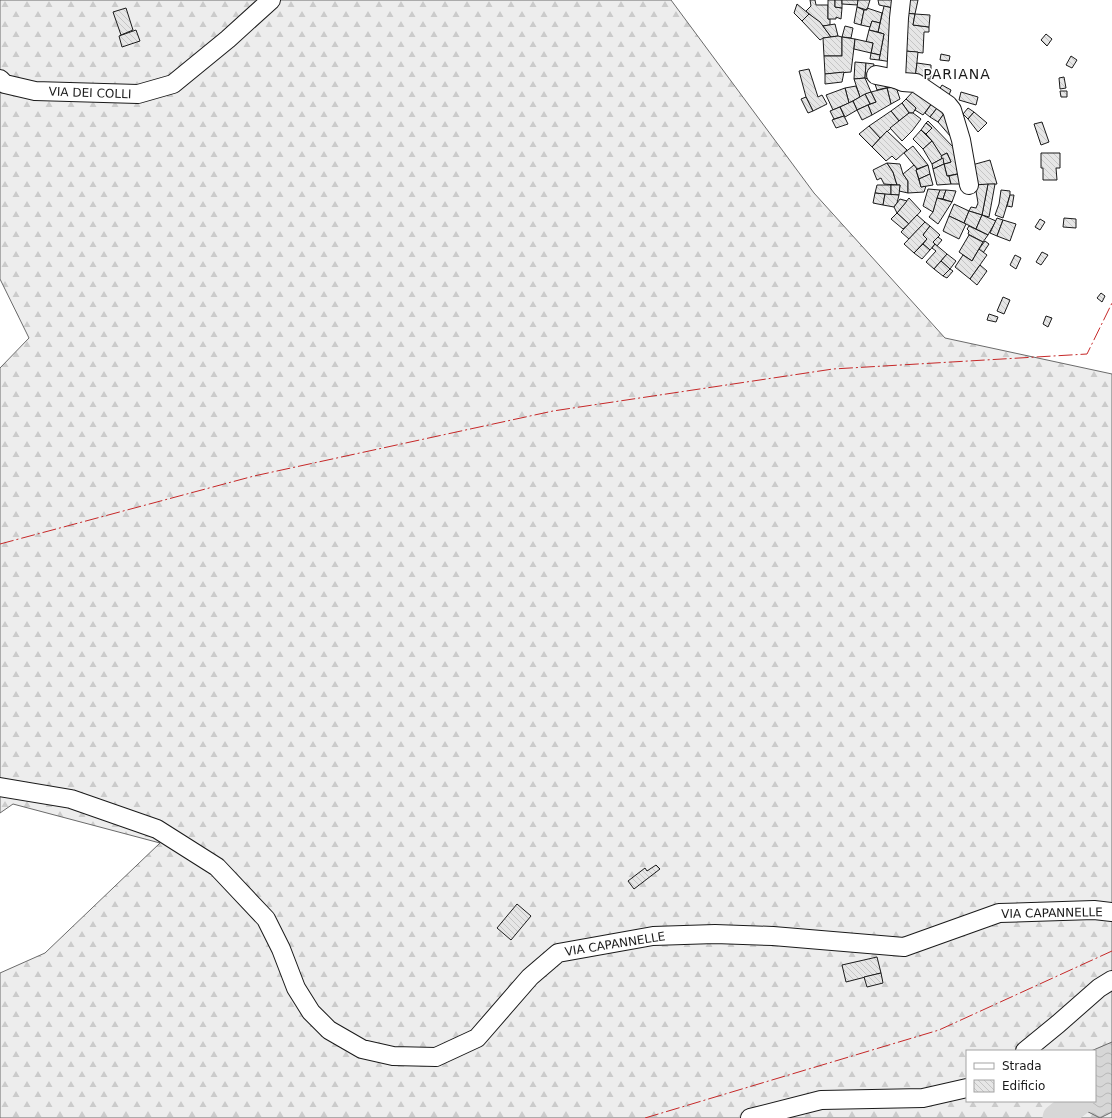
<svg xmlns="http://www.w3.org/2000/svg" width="1112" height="1118" viewBox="0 0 1112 1118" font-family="'DejaVu Sans',sans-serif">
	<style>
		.forest { fill: url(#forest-firs); stroke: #6a6a6a; fill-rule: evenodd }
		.water { fill: url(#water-waves); stroke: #6a6a6a }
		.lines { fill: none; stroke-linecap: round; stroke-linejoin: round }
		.river { stroke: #d7d7d7; stroke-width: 29 }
		.building { fill: url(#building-back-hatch); stroke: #1a1a1a }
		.minor-casing { stroke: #1a1a1a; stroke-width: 20 }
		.minor { stroke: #fff; stroke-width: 18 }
		.power { stroke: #c62828; stroke-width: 1; stroke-dasharray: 14 3 2 3; stroke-linecap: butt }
		.labels { text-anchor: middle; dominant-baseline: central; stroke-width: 3; stroke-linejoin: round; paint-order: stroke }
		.street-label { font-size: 12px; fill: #1a1a1a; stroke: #fff }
		.quarter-label { font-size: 14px; letter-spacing: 1px; fill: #1a1a1a; stroke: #fff }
	</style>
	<defs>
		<pattern id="forest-firs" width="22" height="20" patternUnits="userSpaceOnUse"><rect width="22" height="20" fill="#ededed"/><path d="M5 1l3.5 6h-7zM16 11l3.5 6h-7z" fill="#cbcbcb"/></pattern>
		<pattern id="water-waves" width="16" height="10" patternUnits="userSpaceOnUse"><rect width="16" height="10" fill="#d7d7d7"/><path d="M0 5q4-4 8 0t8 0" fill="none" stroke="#b8b8b8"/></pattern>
		<pattern id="building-back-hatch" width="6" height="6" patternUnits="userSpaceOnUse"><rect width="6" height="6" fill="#e6e6e6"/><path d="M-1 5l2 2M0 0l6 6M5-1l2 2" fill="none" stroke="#c5c5c5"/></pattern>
	</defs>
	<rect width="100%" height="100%" fill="#fff"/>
	<path class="forest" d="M0 0H671L814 193 945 338 1112 374V1118H0V973L45 953 160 843 13 804 0 813V368L29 338 0 279ZM967 1051H1095V1101H967Z"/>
	<path class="water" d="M1112 1042V1112L1100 1118 1067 1101H1095V1051H1091Z"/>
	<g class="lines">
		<path class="river" d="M1057 1118 1079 1101"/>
	</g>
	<g class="building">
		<path d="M810 0H815L816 5H828V19H830V25L823 26 806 11 811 6Z"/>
		<path d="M828 0H835V7L842 8 841 19 836 17V19H828Z"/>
		<path d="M835 0H842V8L835 7Z"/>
		<path d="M842 0H858V5L842 4Z"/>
		<path d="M858 0H870L867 10 857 7Z"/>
		<path d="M878 0H898L897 9 879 5Z"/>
		<path d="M905 0H918L915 14 903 13Z"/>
		<path d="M797 4 809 14 802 21 794 13Z"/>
		<path d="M884 6 897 9 892 62 879 60 884 34 878 32Z"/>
		<path d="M857 7 864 10 861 25 854 23Z"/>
		<path d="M126 8 133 30 121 35 113 12Z"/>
		<path d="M867 8 882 13 880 23 872 21 870 27 861 25 864 10H867Z"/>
		<path d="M903 13 915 14 913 25 929 27V32H924L923 53 905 51Z"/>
		<path d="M809 14 820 22 831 37 823 38 820 40 802 21Z"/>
		<path d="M915 14 930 15 929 27 913 25Z"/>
		<path d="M872 21 880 23 878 32 869 30Z"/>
		<path d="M835 24 838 36 831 37 823 26Z"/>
		<path d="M845 26 853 28 851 38 842 37Z"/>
		<path d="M136 30 140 41 122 47 119 36Z"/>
		<path d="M869 30 884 34 880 55 871 53 873 43 866 42Z"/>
		<path d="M1046 34 1052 39 1047 46 1041 40Z"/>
		<path d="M838 36 842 37V56H824L823 38Z"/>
		<path d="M842 37 855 39 851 72 825 74 824 56H842Z"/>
		<path d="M855 39 873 43 871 53 854 49Z"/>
		<path d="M905 51 918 52 915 81 902 80Z"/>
		<path d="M871 53 880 55 879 60 870 59Z"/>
		<path d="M941 54 950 56 949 61 940 60Z"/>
		<path d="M1071 56 1077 60 1072 68 1066 65Z"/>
		<path d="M855 62 866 63 865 78 854 79Z"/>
		<path d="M866 63 874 64 871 80 865 78Z"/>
		<path d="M917 63 931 65V79L915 78Z"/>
		<path d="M809 69 818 97 822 95 827 104 813 111 806 97 799 71Z"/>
		<path d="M844 72 842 82 825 84V74Z"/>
		<path d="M1064 77 1066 88 1060 89 1059 78Z"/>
		<path d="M865 78 871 92 860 97 854 79Z"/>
		<path d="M889 83 890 87 877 90 875 84Z"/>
		<path d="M942 85 951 90 949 95 939 90Z"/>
		<path d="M856 86 860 97 849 103 845 88Z"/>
		<path d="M918 86 935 99 923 115 915 110 916 108 906 99Z"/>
		<path d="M896 87 900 99 891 104 887 88Z"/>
		<path d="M845 88 849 103 833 110 826 95Z"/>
		<path d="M887 88 891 104 872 115 868 105 876 102 871 92Z"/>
		<path d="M1060 91H1067V97H1061Z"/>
		<path d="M871 92 876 102 870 104 865 94Z"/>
		<path d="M961 92 978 97 976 105 959 100Z"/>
		<path d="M865 94 870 104 857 110 853 101Z"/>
		<path d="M806 97 813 111 808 113 801 99Z"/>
		<path d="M906 99 916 108 913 113H909L902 103Z"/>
		<path d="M935 99 941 103 930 117 925 113Z"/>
		<path d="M853 101 857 110 845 117 840 107Z"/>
		<path d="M902 103 909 113 899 121 891 111Z"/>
		<path d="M941 103 948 108 938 122 930 117Z"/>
		<path d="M868 105 872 115 862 120 857 110Z"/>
		<path d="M840 107 844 116 834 119 830 111Z"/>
		<path d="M948 108 951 137 938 122Z"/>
		<path d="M968 108 974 112 968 119 963 114Z"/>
		<path d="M891 111 899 121 880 138 869 126Z"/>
		<path d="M974 112 987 123 978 132 968 119Z"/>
		<path d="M909 113H913L921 119 912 131 902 141 890 128Z"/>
		<path d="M844 116 848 124 836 128 832 120Z"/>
		<path d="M928 121 956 150 962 173 947 176 944 164 951 162 947 153 941 156 932 141 926 134 932 128 926 123Z"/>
		<path d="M1042 122 1049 142 1041 145 1034 124Z"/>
		<path d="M926 123 932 128 926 134 921 130Z"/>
		<path d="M869 126 880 138 872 147 859 134Z"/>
		<path d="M921 130 932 141 923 149 913 139Z"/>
		<path d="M887 131 907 150 896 160 892 156 886 161 872 147Z"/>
		<path d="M932 141 943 158 932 164 923 149Z"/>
		<path d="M913 146 928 165 917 169 904 153Z"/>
		<path d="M947 153 951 162 944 164 941 156Z"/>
		<path d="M1041 153H1060V168H1056L1057 180H1043V168H1041Z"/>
		<path d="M943 158 944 164 933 169 932 164Z"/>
		<path d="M990 160 997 184 975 185 972 165Z"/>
		<path d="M887 163 893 172 897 185 884 184 881 178 877 180 873 170Z"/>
		<path d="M887 163 900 164 903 174 908 181V193L899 191 900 185H897L893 172Z"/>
		<path d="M944 164 947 176H949L951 184 937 185 933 169Z"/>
		<path d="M914 165 917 169 916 170 921 187 926 186 924 192 908 193V181L903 174Z"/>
		<path d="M928 165 930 174 919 179 916 170Z"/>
		<path d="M962 173 961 184H951L949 176Z"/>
		<path d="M930 174 933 185 921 187 919 179Z"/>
		<path d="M988 184H995L989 217 982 215Z"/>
		<path d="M988 184 982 215 969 211 971 207 976 208 978 203 975 185Z"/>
		<path d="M877 185H891V195L875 193Z"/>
		<path d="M891 185H900L899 195H891Z"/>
		<path d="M928 189 940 190 933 212 923 206Z"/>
		<path d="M940 190H946L943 199 937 198Z"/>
		<path d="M946 190 956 191 952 202 943 199Z"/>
		<path d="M1001 190 1010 191V195L1003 218 995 215 999 204Z"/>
		<path d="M875 193 885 194 883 205 873 203Z"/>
		<path d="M885 194 899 195 897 203 894 207 883 205Z"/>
		<path d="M1010 195H1014L1012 207 1007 206Z"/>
		<path d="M909 198 921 211 909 224 897 213Z"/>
		<path d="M937 198 952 202 938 224 929 217 933 212Z"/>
		<path d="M900 199 907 201 897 213 894 207Z"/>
		<path d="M954 204 969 211 964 223 949 216Z"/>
		<path d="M969 211 982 215 976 229 964 223Z"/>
		<path d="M897 213 909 224 903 229 891 219Z"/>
		<path d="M917 215 925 222 909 239 901 232Z"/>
		<path d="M982 215 996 221 988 235 976 229Z"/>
		<path d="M949 216 966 224 959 239 943 231Z"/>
		<path d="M997 218 1003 220 997 236 990 233Z"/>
		<path d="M1064 218 1076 219V228L1063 227Z"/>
		<path d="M1040 219 1045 222 1040 230 1035 227Z"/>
		<path d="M1003 220 1016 224 1010 241 997 236Z"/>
		<path d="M925 222 930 226 923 235 927 239 914 253 904 244Z"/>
		<path d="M930 226 940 235 933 242 935 244 930 250 923 244 927 239 923 235Z"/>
		<path d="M969 226 988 235 983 242 968 234 969 231 967 229Z"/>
		<path d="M969 235 983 242 972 261 959 252Z"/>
		<path d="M938 237 942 240 937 246 933 242Z"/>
		<path d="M985 241 989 244 983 253 979 249Z"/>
		<path d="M923 244 930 250 922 259 914 253Z"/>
		<path d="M935 244 947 254 934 269 926 262 936 251 932 248Z"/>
		<path d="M979 249 987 255 970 279 955 267 963 255 972 261Z"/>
		<path d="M1042 252 1048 255 1041 265 1036 262Z"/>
		<path d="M947 254 956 261 950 269 941 261Z"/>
		<path d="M1015 255 1021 258 1016 269 1010 265Z"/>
		<path d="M941 261 950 269 943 276 934 269Z"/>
		<path d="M980 265 987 271 977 285 970 279Z"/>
		<path d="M950 269 953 271 947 278 943 276Z"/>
		<path d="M1101 293 1105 296 1102 302 1097 298Z"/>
		<path d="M1003 297 1010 300 1004 314 997 311Z"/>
		<path d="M989 314 998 317 996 322 987 320Z"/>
		<path d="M1046 316 1052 318 1048 327 1043 324Z"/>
		<path d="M656 865 660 869 634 889 628 881 645 868 647 871Z"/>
		<path d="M517 904 531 916 511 940 497 928Z"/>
		<path d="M877 957 881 973 846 982 842 965Z"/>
		<path d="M881 973 883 983 867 987 864 977Z"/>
	</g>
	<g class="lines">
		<defs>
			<g id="minor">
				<path d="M901 0 899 18 896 79 903 82 916 83 948 105 952 110 961 140 969 185"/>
				<path d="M876 75 896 79"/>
				<path d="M0 79 5 84 35 91 138 94 173 84 228 39 271 0"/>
				<path d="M0 787 71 799 157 829 217 867 266 919 281 949 296 988 311 1012 329 1030 362 1049 393 1056 436 1057 477 1038 530 977 558 953 653 936 715 934 773 936 904 947 999 913 1094 910 1112 912"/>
				<path d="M1025 1051 1058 1024 1099 988 1112 980"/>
				<path d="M750 1118 821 1100 923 1098 967 1088"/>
			</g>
		</defs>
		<use href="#minor" class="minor-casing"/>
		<use href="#minor" class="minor"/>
		<g class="power">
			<path d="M0 544 254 476 553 411 833 369 1087 354 1112 303"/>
			<path d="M645 1118 939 1030 1112 951"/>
		</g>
	</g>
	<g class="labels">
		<g class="street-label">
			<text transform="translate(90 93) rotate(2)">VIA DEI COLLI</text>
			<text transform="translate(1052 913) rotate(-1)">VIA CAPANNELLE</text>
			<text transform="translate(615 944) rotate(-9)">VIA CAPANNELLE</text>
		</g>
		<g class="quarter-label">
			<text x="957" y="74">PARIANA</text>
		</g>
	</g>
	<rect x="966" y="1050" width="130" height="52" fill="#ffffff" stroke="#a3a3a3"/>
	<rect x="974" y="1063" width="20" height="6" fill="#ffffff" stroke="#a3a3a3"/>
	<text x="1002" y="1070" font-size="12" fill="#1a1a1a">Strada</text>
	<rect x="974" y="1080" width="20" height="12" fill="url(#building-back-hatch)" stroke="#a3a3a3"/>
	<text x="1002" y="1090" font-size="12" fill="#1a1a1a">Edificio</text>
</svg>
